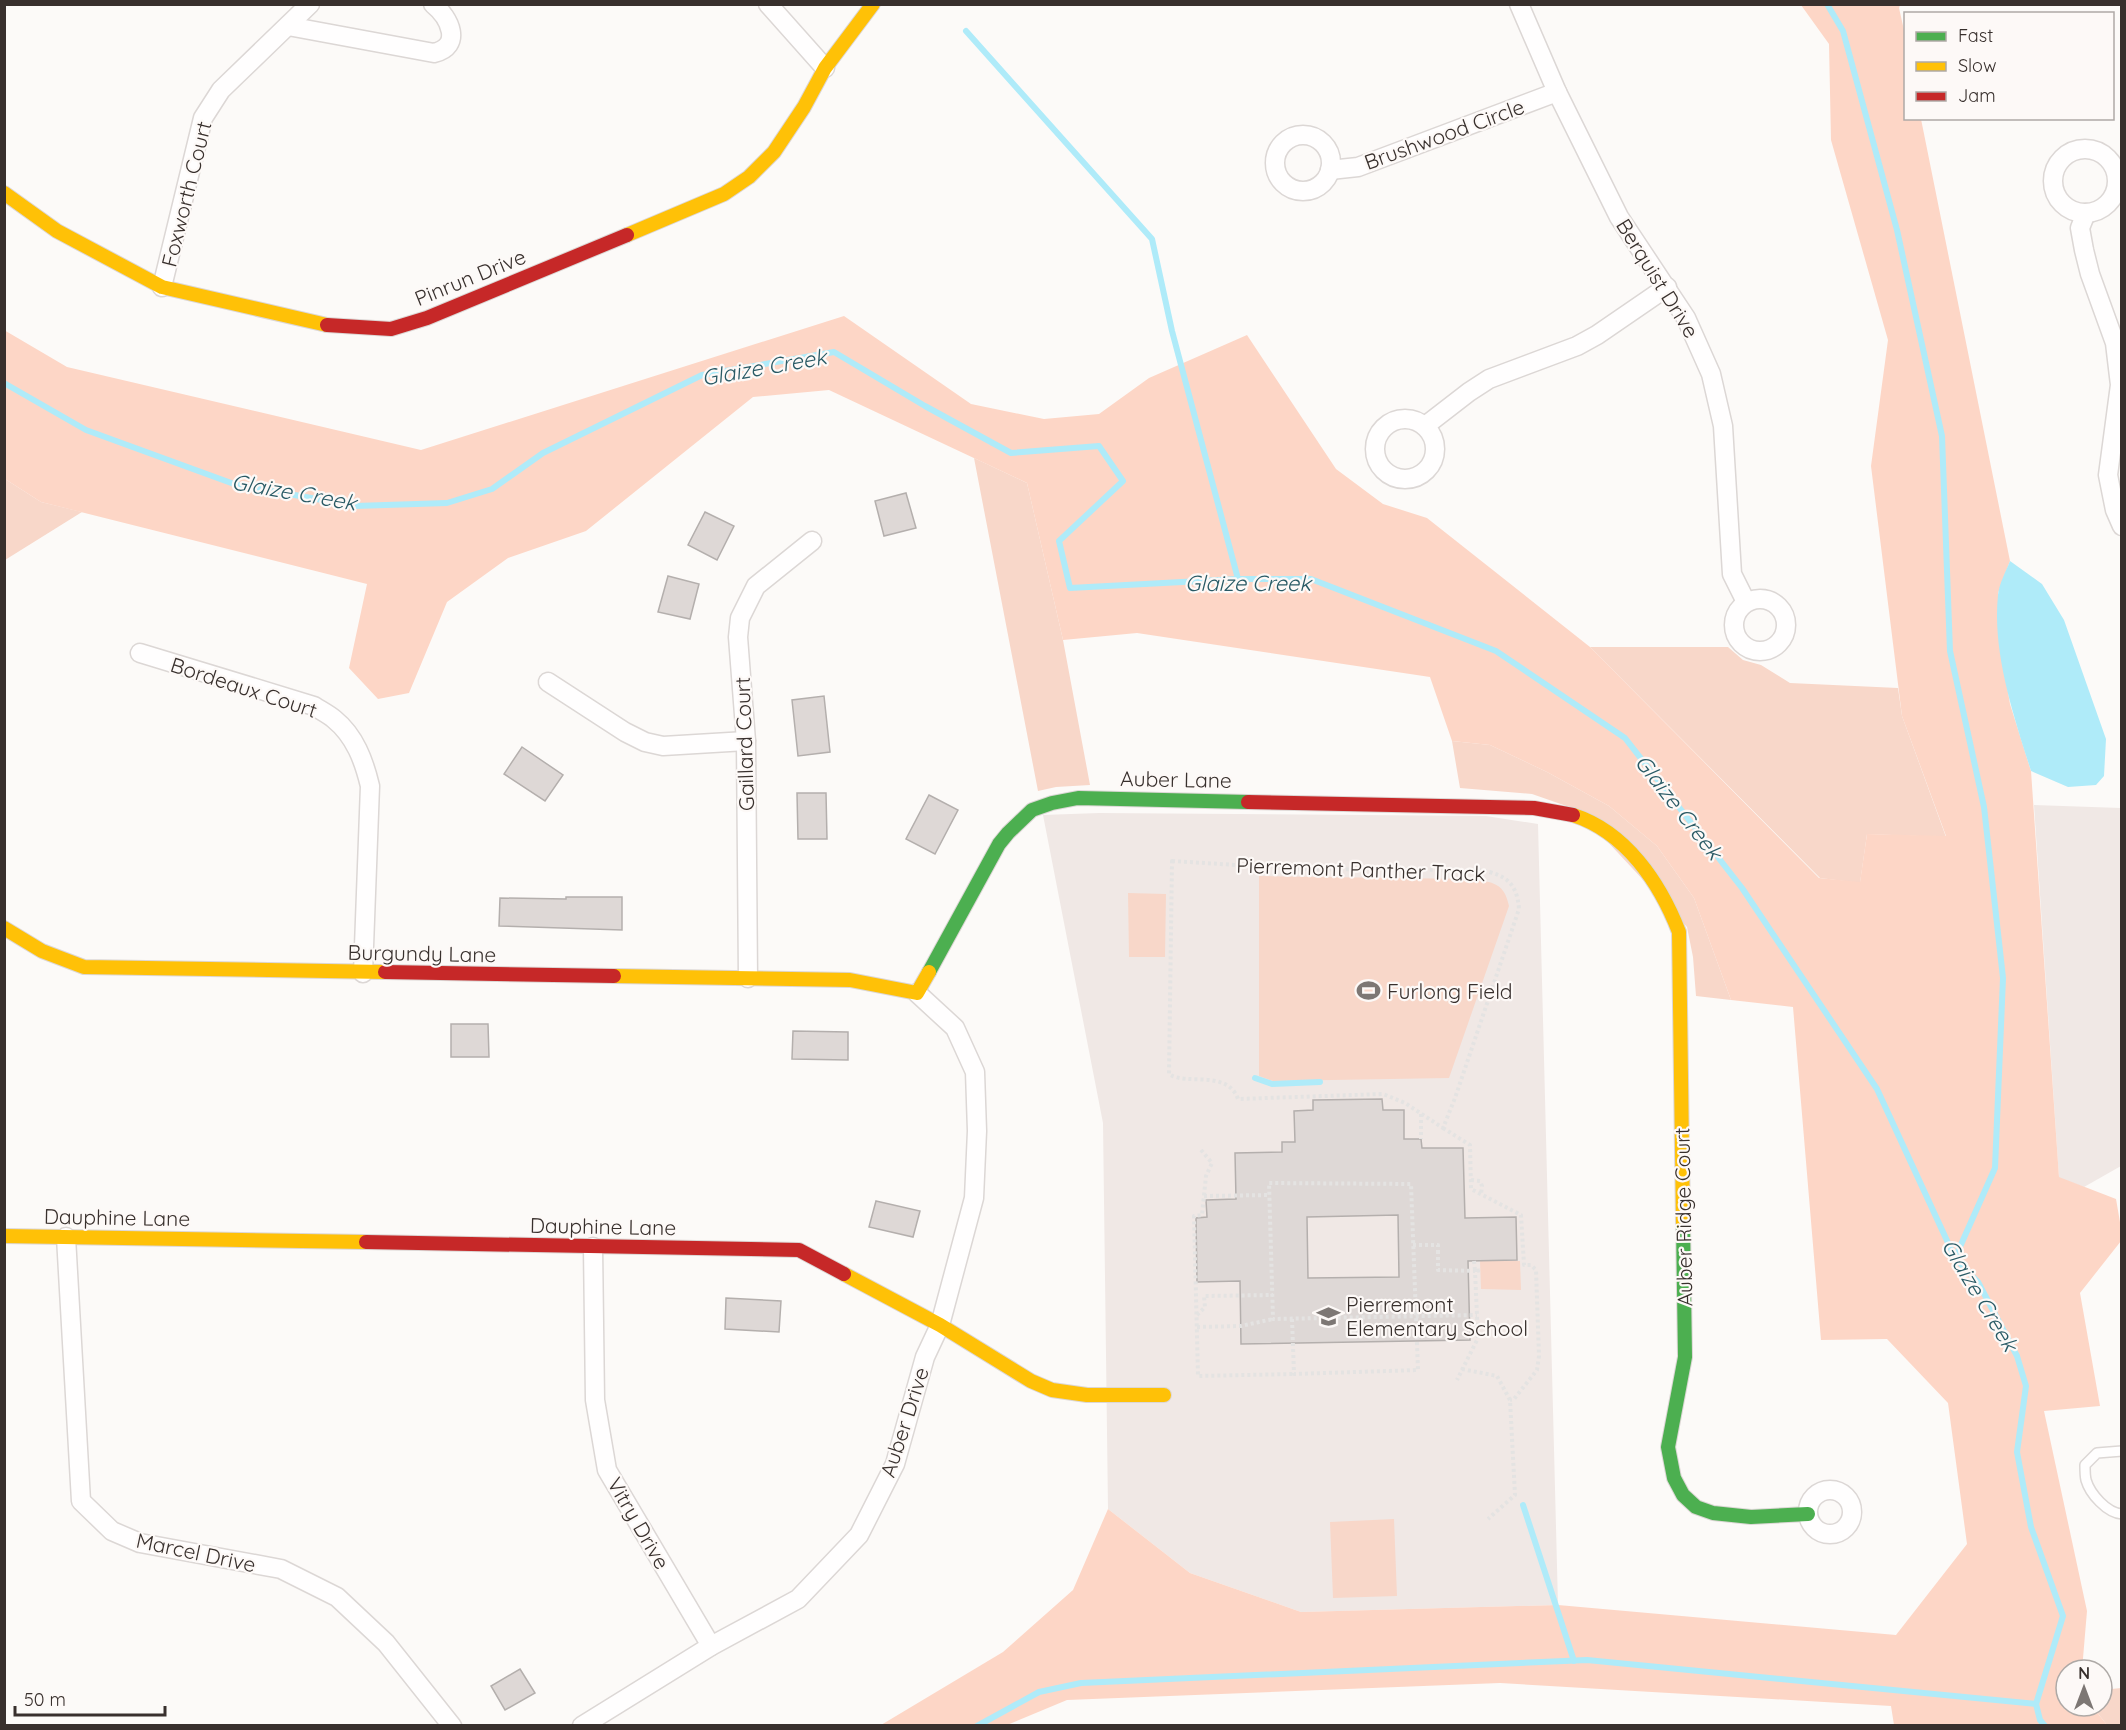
<svg xmlns="http://www.w3.org/2000/svg" width="2126" height="1730" viewBox="0 0 2126 1730" font-family="Quicksand,sans-serif">
	<style>
		.built { fill: #f0e8e5 }
		.green { fill: #f8d7c9 }
		.forest { fill: #fdd6c6 }
		.water { fill: #afebf9 }
		.lines { fill: none; stroke-linecap: round; stroke-linejoin: round }
		.stream { stroke: #afebf9; stroke-width: 6 }
		.building { fill: #ded8d6; stroke: #b4afad; stroke-width: 1.5; fill-rule: evenodd }
		.lane-casing { stroke: #dcd7d5; stroke-width: 12 }
		.street-casing { stroke: #dcd7d5; stroke-width: 21 }
		.fast-casing { stroke: #dcd7d5; stroke-width: 16 }
		.slow-casing { stroke: #dcd7d5; stroke-width: 16 }
		.jam-casing { stroke: #dcd7d5; stroke-width: 16 }
		.path { stroke: #e4e3e2; stroke-width: 4; stroke-dasharray: 3 3; stroke-linecap: butt }
		.lane { stroke: #fffefe; stroke-width: 9 }
		.street { stroke: #fffefe; stroke-width: 18 }
		.fast { stroke: #4caf50; stroke-width: 14 }
		.slow { stroke: #ffc107; stroke-width: 14 }
		.jam { stroke: #c62828; stroke-width: 14 }
		.labels { text-anchor: middle; dominant-baseline: central; stroke-width: 4.5; stroke-linejoin: round; paint-order: stroke }
		.street-label { font-size: 21px; fill: #38302d; stroke: #fdf9f7 }
		.poi-label { font-size: 21px; fill: #38302d; stroke: #fdf9f7; text-anchor: start }
		.water-label { font-size: 22px; font-style: italic; fill: #295a65; stroke: #fdf9f7 }
	</style>
	<rect width="100%" height="100%" fill="#fcfaf8"/>
	<g class="built">
		<path d="M2034 805 2121 808V1166L2084 1187 2059 1178Z"/>
		<path d="M1099 813 1486 816 1538 824 1558 1605 1301 1612 1190 1573 1108 1509 1103 1123 1043 815Z"/>
	</g>
	<g class="green">
		<path d="M974 458 1027 483 1063 640 1090 785 1056 787 1038 791Z"/>
		<path d="M5 479 41 502 82 512 5 560Z"/>
		<path d="M1590 647H1728L1743 660 1761 665 1790 683 1898 688 1902 716 1946 837 1867 834 1860 883 1820 878Z"/>
		<path d="M1452 741 1490 745 1547 772 1609 806 1657 846 1694 898 1731 1000 1696 996 1693 957 1687 927 1578 810 1532 794 1460 788Z"/>
		<path d="M1259 876 1467 879C1489 882 1504 880 1509 906L1449 1078 1273 1081 1259 1076Z"/>
		<path d="M1128 893 1166 894 1165 957H1129Z"/>
		<path d="M1480 1261H1520L1521 1290 1481 1289Z"/>
		<path d="M1394 1519 1397 1596 1333 1598 1330 1522Z"/>
		<path d="M2121 1688V1725H2107L2092 1706H2102V1690Z"/>
	</g>
	<path class="forest" d="M1801 5H1900L1899 8 1906 39V118L1921 119 2010 561 1998 593V632L2010 704 2031 771 2059 1177 2116 1199 2121 1228V1241L2080 1293 2100 1406 2044 1411 2087 1611 2082 1670H2066V1706H2092L2107 1725H1894L1891 1706 1500 1683 1067 1700 1007 1725H881L1003 1652 1073 1590 1108 1509 1190 1573 1301 1612 1558 1605 1896 1635 1967 1544 1948 1403 1887 1339 1821 1340 1793 1007 1731 1000 1694 898 1657 846 1609 806 1547 772 1490 745 1452 741 1430 677 1137 633 1063 640 1027 483 829 390 753 397 586 531 508 558 447 602 409 693 378 699 349 668 367 584 41 502 5 479 4 330 67 367 421 450 844 316 971 404 1044 419 1099 414 1149 378 1247 335 1336 469 1383 504 1427 518 1590 647 1819 878 1860 882 1867 834 1946 836 1902 716 1871 466 1888 340 1831 140 1829 44Z"/>
	<path class="water" d="M2010 561 2042 584 2064 620 2106 739 2104 776 2096 785 2068 787 2031 771C2014 717 1992 653 1998 595 1999 584 2006 571 2010 561Z"/>
	<g class="lines">
		<g class="stream">
			<path d="M1827 4 1843 31 1897 230 1942 436 1950 651 1984 807 2003 978 1995 1168 1955 1258"/>
			<path d="M966 31 1152 239 1172 331 1238 579"/>
			<path d="M4 383 86 430 234 484 355 506 447 503 492 489 543 453 702 375 834 352 925 406 1011 453 1099 446 1123 481 1059 541 1070 588 1238 579H1311L1496 651 1625 738 1742 888 1877 1089 1955 1258 1978 1282 2017 1356 2026 1386 2017 1452 2031 1527 2063 1616 2036 1704 2040 1720 2045 1726"/>
			<path d="M1255 1078 1272 1084 1320 1082"/>
			<path d="M1523 1505 1574 1661"/>
			<path d="M977 1726 1039 1692 1081 1683 1587 1660 2036 1704"/>
		</g>
	</g>
	<g class="building">
		<path d="M906 493 916 528 884 536 875 501Z"/>
		<path d="M705 512 734 526 717 560 688 545Z"/>
		<path d="M668 576 699 584 690 619 658 612Z"/>
		<path d="M824 696 830 752 798 756 792 700Z"/>
		<path d="M522 747 563 775 545 801 504 774Z"/>
		<path d="M797 793H826L827 839H798Z"/>
		<path d="M929 795 958 810 935 854 906 839Z"/>
		<path d="M566 897H622V930L499 926 500 898 566 899Z"/>
		<path d="M451 1024H488L489 1057H451Z"/>
		<path d="M793 1031 848 1032V1060L792 1059Z"/>
		<path d="M1382 1099 1383 1110H1404V1139H1421L1422 1148H1463L1465 1218 1516 1217 1517 1260 1468 1261 1470 1340 1241 1344 1240 1281 1197 1282 1196 1218 1207 1217 1206 1200 1236 1199 1235 1153 1282 1152V1142H1295L1294 1111 1313 1110V1100ZM1398 1215 1399 1277 1308 1278 1307 1217Z"/>
		<path d="M876 1201 920 1211 913 1237 869 1227Z"/>
		<path d="M726 1298 781 1301 779 1332 725 1329Z"/>
		<path d="M520 1669 535 1693 505 1710 491 1686Z"/>
	</g>
	<g class="lines">
		<defs>
			<path id="lane" d="M2122 1451 2097 1453 2085 1465C2085 1470 2085 1476 2086 1480 2090 1494 2107 1513 2122 1514"/>
			<g id="street">
				<path d="M768 4 825 68"/>
				<path d="M1519 4 1557 92 1619 217 1686 318 1711 374 1723 426 1732 574 1746 602"/>
				<path d="M288 26 434 53C463 46 450 18 433 4"/>
				<circle cx="1303" cy="163" r="28"/>
				<circle cx="2085" cy="181" r="32"/>
				<path d="M1330 170 1358 167 1557 92"/>
				<path d="M2086 213 2080 228 2084 250 2090 274 2115 343 2120 385 2108 475 2115 510 2122 526"/>
				<path d="M162 287 203 118 221 90 310 4"/>
				<circle cx="1405" cy="449" r="30"/>
				<path d="M1425 426 1469 392 1489 379 1577 346 1597 335 1667 287"/>
				<circle cx="1760" cy="625" r="26"/>
				<path d="M140 653 314 706C320 710 328 714 334 719 355 736 364 761 370 786L363 973"/>
				<path d="M548 682 625 732 645 742 663 746 746 741"/>
				<path d="M748 978 746 741 738 637 740 618 756 586 812 541"/>
				<path d="M66 1237 81 1501 112 1531 140 1543 281 1569 337 1597 386 1643 452 1726"/>
				<path d="M593 1247 595 1400 607 1470 711 1646"/>
				<circle cx="1830" cy="1512" r="22"/>
				<path d="M582 1726 711 1646 798 1599 859 1535 895 1464 925 1357 940 1325 974 1198 977 1131 975 1072 955 1028 917 993"/>
			</g>
			<g id="fast">
				<path d="M929 972 999 844 1008 833 1032 810 1052 803 1078 798 1248 802"/>
				<path d="M1683 1223 1685 1357 1668 1447 1674 1478 1683 1495 1696 1507 1713 1513 1751 1517 1808 1514"/>
			</g>
			<g id="slow">
				<path d="M4 193 57 231 162 287 327 325"/>
				<path d="M627 235 724 194 749 177 774 152 804 107 825 68 873 4"/>
				<path d="M1573 815C1626 832 1660 883 1679 932L1683 1223"/>
				<path d="M4 928 42 951 84 967 385 972"/>
				<path d="M614 976 850 980 917 993 929 972"/>
				<path d="M4 1236 366 1242"/>
				<path d="M844 1274 940 1325 1031 1381 1052 1390 1087 1395H1164"/>
			</g>
			<g id="jam">
				<path d="M327 325 391 329 427 318 627 235"/>
				<path d="M1248 802 1534 808 1573 815"/>
				<path d="M385 972 614 976"/>
				<path d="M366 1242 799 1250 844 1274"/>
			</g>
		</defs>
		<use href="#lane" class="lane-casing"/>
		<use href="#street" class="street-casing"/>
		<use href="#fast" class="fast-casing"/>
		<use href="#slow" class="slow-casing"/>
		<use href="#jam" class="jam-casing"/>
		<g class="path">
			<path d="M1172 861 1301 869 1481 870C1506 875 1517 883 1519 909L1455 1098 1443 1128 1405 1103 1383 1094 1238 1099C1227 1069 1186 1086 1169 1074Z"/>
			<path d="M1421 1114V1139"/>
			<path d="M1443 1128 1470 1145 1471 1189 1521 1215 1524 1265H1531L1536 1270 1539 1356 1537 1370 1514 1399 1510 1400"/>
			<path d="M1201 1150 1212 1163 1206 1176 1202 1215 1194 1216 1198 1376 1294 1374"/>
			<path d="M1471 1180 1480 1181 1482 1186 1481 1194"/>
			<path d="M1204 1196 1270 1195"/>
			<path d="M1413 1245H1438V1253"/>
			<path d="M1438 1251V1270L1475 1271 1478 1338 1457 1380"/>
			<path d="M1474 1261 1475 1271 1481 1270"/>
			<path d="M1197 1315 1205 1307 1204 1296 1273 1295"/>
			<path d="M1292 1319 1294 1374 1418 1370 1411 1184 1269 1183 1273 1319 1477 1315"/>
			<path d="M1197 1327 1241 1326 1273 1319"/>
			<path d="M1462 1369 1497 1376 1510 1400 1515 1495 1488 1519"/>
		</g>
		<use href="#lane" class="lane"/>
		<use href="#street" class="street"/>
		<use href="#fast" class="fast"/>
		<use href="#slow" class="slow"/>
		<use href="#jam" class="jam"/>
	</g>
	<defs>
		<symbol id="stadium-bare" viewBox="-9 -9 18 18"><path d="M0-5a6.5 5 0 1 0 0 10a6.5 5 0 1 0 0-10ZM-3.5-1.8h7v3.6h-7Z" fill="#7d7774" stroke="#fdf9f7" stroke-width="2.5" paint-order="stroke"/></symbol>
		<symbol id="school-bare" viewBox="-9 -9 18 18"><path d="M0-5L7-2L0 1L-7-2ZM-4 1L0 2.5L4 1V4Q0 6-4 4Z" fill="#7d7774" stroke="#fdf9f7" stroke-width="2.5" paint-order="stroke"/></symbol>
	</defs>
	<g fill-rule="evenodd">
		<use href="#stadium-bare" x="1352" y="974" width="33" height="33"/>
		<use href="#school-bare" x="1312" y="1300" width="33" height="33"/>
	</g>
	<g class="labels">
		<g class="street-label">
			<text transform="translate(1444 134) rotate(-20)">Brushwood Circle</text>
			<text transform="translate(186 194) rotate(-76)">Foxworth Court</text>
			<text transform="translate(470 277) rotate(-22)">Pinrun Drive</text>
			<text transform="translate(1658 278) rotate(58)">Berquist Drive</text>
			<text transform="translate(244 687) rotate(18)">Bordeaux Court</text>
			<text transform="translate(744 744) rotate(-92)">Gaillard Court</text>
			<text transform="translate(1176 779) rotate(1)">Auber Lane</text>
			<text transform="translate(1361 869) rotate(2)">Pierremont Panther Track</text>
			<text transform="translate(422 953) rotate(1)">Burgundy Lane</text>
			<text transform="translate(117 1217) rotate(1)">Dauphine Lane</text>
			<text transform="translate(1683 1217) rotate(-91)">Auber Ridge Court</text>
			<text transform="translate(603 1226) rotate(1)">Dauphine Lane</text>
			<text transform="translate(904 1422) rotate(-72)">Auber Drive</text>
			<text transform="translate(639 1523) rotate(60)">Vitry Drive</text>
			<text transform="translate(196 1552) rotate(12)">Marcel Drive</text>
		</g>
		<g class="poi-label">
			<text x="1387" y="991">Furlong Field</text>
			<text x="1346" y="1304">Pierremont<tspan x="1346" dy="24">Elementary School</tspan></text>
		</g>
		<g class="water-label">
			<text transform="translate(764 367) rotate(-10)">Glaize Creek</text>
			<text transform="translate(294 492) rotate(10)">Glaize Creek</text>
			<text x="1248" y="583">Glaize Creek</text>
			<text transform="translate(1679 807) rotate(52)">Glaize Creek</text>
			<text transform="translate(1980 1295) rotate(59)">Glaize Creek</text>
		</g>
	</g>
	<rect width="2126" height="1730" fill="none" stroke="#38302d" stroke-width="12"/>
	<rect x="1904" y="12" width="210" height="108" fill="#fdf9f7" stroke="#aea9a6" stroke-width="1.5"/>
	<rect x="1916" y="32" width="30" height="9" fill="#4caf50" stroke="#aea9a6" stroke-width="1.5"/>
	<text x="1958" y="42" font-size="18" fill="#38302d">Fast</text>
	<rect x="1916" y="62" width="30" height="9" fill="#ffc107" stroke="#aea9a6" stroke-width="1.5"/>
	<text x="1958" y="72" font-size="18" fill="#38302d">Slow</text>
	<rect x="1916" y="92" width="30" height="9" fill="#c62828" stroke="#aea9a6" stroke-width="1.5"/>
	<text x="1958" y="102" font-size="18" fill="#38302d">Jam</text>
	<g transform="translate(2084 1688)"><circle r="28" fill="#fdf9f7" stroke="#aea9a6" stroke-width="1.5"/>
	<path d="M0-4.5L10 22L0 15L-10 22Z" fill="#7d7774"/>
	<text y="-9" font-size="16" font-weight="bold" text-anchor="middle" fill="#38302d">N</text>
	</g>
	<path d="M15 1706v9h150v-9" fill="none" stroke="#38302d" stroke-width="3"/>
	<text x="24" y="1706" font-size="18" fill="#38302d" stroke="#fdf9f7" stroke-width="4.5" paint-order="stroke">50 m</text>
</svg>
